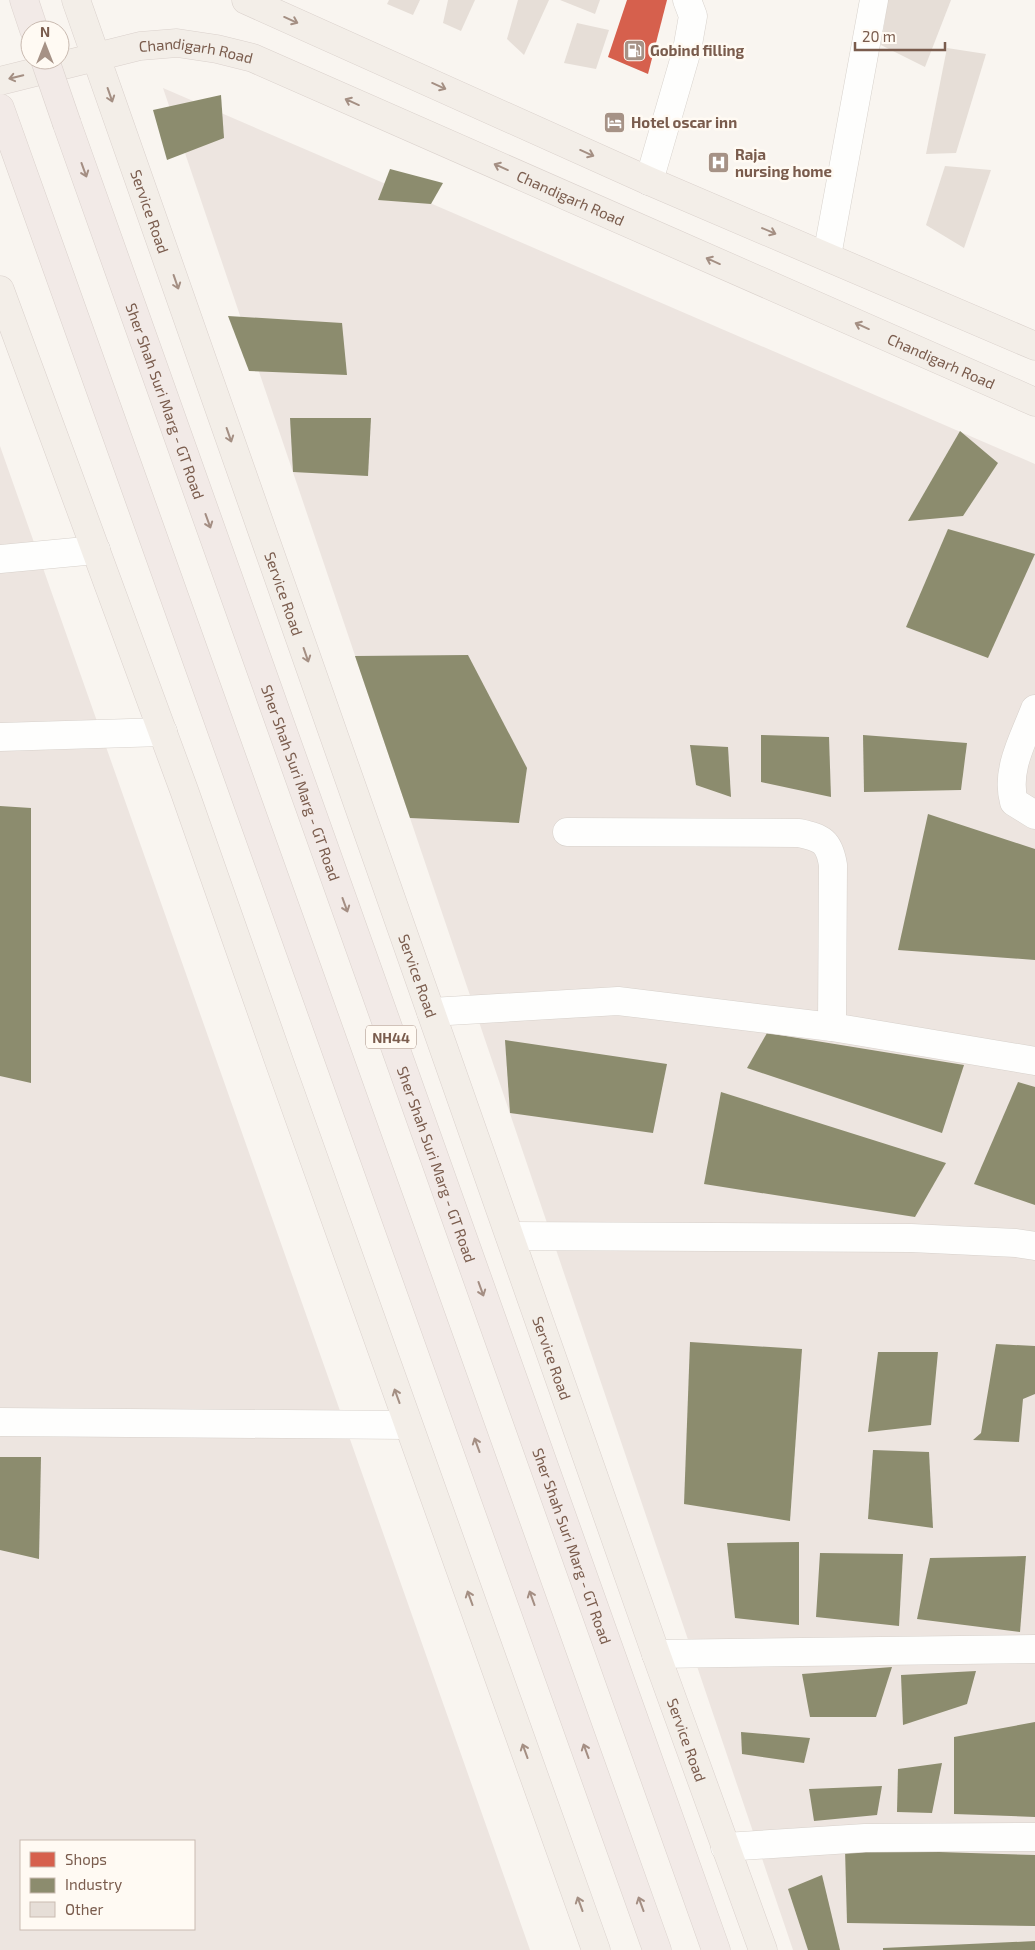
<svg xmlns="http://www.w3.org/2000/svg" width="1035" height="1950" viewBox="0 0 1035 1950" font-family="'Exo 2',sans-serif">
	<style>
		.industrial { fill: #ede5e0; fill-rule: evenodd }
		.shops { fill: #d6604d }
		.industry { fill: #8c8c6e }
		.building { fill: #e6ded7 }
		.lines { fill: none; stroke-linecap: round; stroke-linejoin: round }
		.street-casing { stroke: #d7d1cb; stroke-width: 29 }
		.primary-casing { stroke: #dad1cc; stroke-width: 29 }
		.highway-casing { stroke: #dad1cc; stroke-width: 29 }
		.street { stroke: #fefefd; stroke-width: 28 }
		.primary { stroke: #f3eee8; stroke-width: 28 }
		.highway { stroke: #f2eae7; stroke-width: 28 }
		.highway-bridge-casing { stroke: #dad1cc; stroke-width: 29; stroke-linecap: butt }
		.highway-bridge { stroke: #f2eae7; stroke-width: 28 }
		.oneway { stroke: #a48f83 }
		.oneway2 { stroke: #a48e83 }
		.labels { text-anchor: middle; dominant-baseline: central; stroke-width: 5; stroke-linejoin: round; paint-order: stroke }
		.shield { fill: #fffaf3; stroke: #a28b7f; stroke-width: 1 }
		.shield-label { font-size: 14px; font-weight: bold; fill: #7a5c4d }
		.poi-label { font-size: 15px; font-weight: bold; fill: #7a5c4d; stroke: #fffaf3; text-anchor: start }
		.street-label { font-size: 15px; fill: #7a5c4d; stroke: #fffaf3 }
	</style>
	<rect width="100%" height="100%" fill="#f9f5f0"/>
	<g class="industrial">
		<path d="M163 88 1035 464V1950H793Z"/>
		<path d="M0 446 530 1950H0ZM21 1841H194V1929H21Z"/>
	</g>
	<path class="shops" d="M627 0H667L648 74 608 57Z"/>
	<g class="industry">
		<path d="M221 95 224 138 167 160 153 110Z"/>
		<path d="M390 169 443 183 431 204 378 200Z"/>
		<path d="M228 316 342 323 347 375 249 371Z"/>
		<path d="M290 418H371L368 476 293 472Z"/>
		<path d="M960 431 998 463 963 516 908 521Z"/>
		<path d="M948 529 1035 554 988 658 906 627Z"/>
		<path d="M468 655 527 768 519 823 410 818 355 656Z"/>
		<path d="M761 735 829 737 831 797 761 782Z"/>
		<path d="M863 735 967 743 961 790 864 792Z"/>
		<path d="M690 745 728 747 731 797 696 785Z"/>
		<path d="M0 806 31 808V1083L0 1076Z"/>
		<path d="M928 814 1035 849V960L898 950Z"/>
		<path d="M767 1033 964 1065 942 1133 747 1068Z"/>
		<path d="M505 1040 667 1064 653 1133 510 1113Z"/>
		<path d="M1018 1082 1035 1087V1205L974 1184Z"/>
		<path d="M721 1092 946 1163 915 1217 704 1184Z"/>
		<path d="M690 1342 802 1349 790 1521 684 1504Z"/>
		<path d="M996 1344 1035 1346V1394L1023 1399 1019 1442 973 1440 981 1433Z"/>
		<path d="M878 1352H938L931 1425 868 1432Z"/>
		<path d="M873 1450 929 1452 933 1528 868 1519Z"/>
		<path d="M0 1457H41L39 1559 0 1550Z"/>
		<path d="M799 1542V1625L735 1618 727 1543Z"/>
		<path d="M820 1553 903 1554 899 1626 816 1617Z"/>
		<path d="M1026 1556 1020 1632 917 1619 930 1558Z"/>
		<path d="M892 1667 876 1717H810L802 1674Z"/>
		<path d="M976 1671 967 1704 903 1725 901 1675Z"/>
		<path d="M1035 1722V1817L954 1814V1737Z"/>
		<path d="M741 1732 810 1738 804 1763 742 1754Z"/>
		<path d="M942 1763 932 1813 897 1812 898 1769Z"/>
		<path d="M882 1786 877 1815 814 1821 809 1789Z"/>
		<path d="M845 1849 1035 1855V1926L847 1923Z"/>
		<path d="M822 1875 840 1950H808L788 1889Z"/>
		<path d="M1035 1941V1950H883V1948Z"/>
	</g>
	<g class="building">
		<path d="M389 0H420L413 15 387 4Z"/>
		<path d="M448 0H475L461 31 443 23Z"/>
		<path d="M518 0H549L524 55 507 39Z"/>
		<path d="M560 0H600L595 14Z"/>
		<path d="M888 0H951L925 67 881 45Z"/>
		<path d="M577 23 609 30 596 69 564 63Z"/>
		<path d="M947 48 986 54 956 153 926 154Z"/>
		<path d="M945 166 991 170 964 248 926 225Z"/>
	</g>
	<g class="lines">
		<defs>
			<g id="street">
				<path d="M649 181 687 50 693 16 687 0"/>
				<path d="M827 256 874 0"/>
				<path d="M0 559 96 550"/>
				<path d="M1035 709C1024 738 1005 770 1014 802L1035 815"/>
				<path d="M0 737 163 732"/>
				<path d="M567 832 799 833C822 838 829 841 833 865L832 1027"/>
				<path d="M431 1012 618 1001 832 1027 1035 1061"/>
				<path d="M510 1236 911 1238 1016 1243 1035 1246"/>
				<path d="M0 1422 408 1425"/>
				<path d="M656 1654 1035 1649"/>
				<path d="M725 1847 865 1838 1035 1837"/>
			</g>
			<g id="primary">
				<path id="s1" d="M76 0 656 1654 763 1950"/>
				<path d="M246 0 649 181 1035 346"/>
				<path id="s2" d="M0 81 140 46 177 43 217 49 253 58 1035 402"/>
				<path d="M0 290 184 790 279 1061 596 1950"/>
			</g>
			<g id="highway">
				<path d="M24 0 34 30"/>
				<path d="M0 108 657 1950"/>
				<path id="s3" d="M67 124 716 1950"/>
			</g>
		</defs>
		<use href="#street" class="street-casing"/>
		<use href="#primary" class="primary-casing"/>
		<use href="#highway" class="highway-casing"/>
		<use href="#street" class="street"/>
		<use href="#primary" class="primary"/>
		<use href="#highway" class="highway"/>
		<defs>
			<path id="highway-bridge" d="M45 60 67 124"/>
		</defs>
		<use href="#highway-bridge" class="highway-bridge-casing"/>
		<use href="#highway-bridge" class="highway-bridge"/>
	</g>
	<defs><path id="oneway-shaft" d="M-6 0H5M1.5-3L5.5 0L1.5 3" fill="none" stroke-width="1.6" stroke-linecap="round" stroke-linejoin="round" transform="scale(1.25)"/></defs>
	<g class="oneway">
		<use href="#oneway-shaft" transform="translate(291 20) rotate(24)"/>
		<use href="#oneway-shaft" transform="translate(16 77) rotate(166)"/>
		<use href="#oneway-shaft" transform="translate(439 86) rotate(24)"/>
		<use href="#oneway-shaft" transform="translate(110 95) rotate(71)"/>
		<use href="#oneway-shaft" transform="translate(352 102) rotate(-156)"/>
		<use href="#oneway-shaft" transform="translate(587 153) rotate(24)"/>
		<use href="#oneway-shaft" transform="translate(501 167) rotate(-156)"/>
		<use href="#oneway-shaft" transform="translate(769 231) rotate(23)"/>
		<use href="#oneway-shaft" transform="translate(713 261) rotate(-156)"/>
		<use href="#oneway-shaft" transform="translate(176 282) rotate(71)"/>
		<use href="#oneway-shaft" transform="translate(862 326) rotate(-156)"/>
		<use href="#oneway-shaft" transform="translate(229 435) rotate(71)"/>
		<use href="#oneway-shaft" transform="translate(306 655) rotate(71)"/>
		<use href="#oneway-shaft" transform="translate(397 1396) rotate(-110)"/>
		<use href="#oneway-shaft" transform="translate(470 1598) rotate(-110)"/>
		<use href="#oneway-shaft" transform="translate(525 1751) rotate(-110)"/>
		<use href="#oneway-shaft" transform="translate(580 1904) rotate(-110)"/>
	</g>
	<g class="oneway2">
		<use href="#oneway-shaft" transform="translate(84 170) rotate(70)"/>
		<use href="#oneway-shaft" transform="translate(208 521) rotate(70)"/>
		<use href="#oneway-shaft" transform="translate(345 905) rotate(70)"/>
		<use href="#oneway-shaft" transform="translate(481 1289) rotate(70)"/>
		<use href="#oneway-shaft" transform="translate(477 1445) rotate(-110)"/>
		<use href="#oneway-shaft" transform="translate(532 1598) rotate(-110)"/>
		<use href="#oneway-shaft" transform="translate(586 1751) rotate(-110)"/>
		<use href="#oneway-shaft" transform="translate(641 1904) rotate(-110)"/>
	</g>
	<defs>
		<symbol id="fuel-square" viewBox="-11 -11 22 22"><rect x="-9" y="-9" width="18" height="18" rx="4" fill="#a69286" stroke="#fffaf3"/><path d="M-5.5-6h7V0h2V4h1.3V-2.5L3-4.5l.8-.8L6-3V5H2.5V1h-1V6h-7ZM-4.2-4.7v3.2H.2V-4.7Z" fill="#fff"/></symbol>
		<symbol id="hotel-square" viewBox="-11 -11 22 22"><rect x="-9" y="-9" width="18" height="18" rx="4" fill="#a69286" stroke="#fffaf3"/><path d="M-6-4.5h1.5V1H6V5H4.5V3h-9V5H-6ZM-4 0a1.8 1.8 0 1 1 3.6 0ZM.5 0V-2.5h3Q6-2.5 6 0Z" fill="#fff"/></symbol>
		<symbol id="hospital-square" viewBox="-11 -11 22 22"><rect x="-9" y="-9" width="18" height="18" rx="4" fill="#a69286" stroke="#fffaf3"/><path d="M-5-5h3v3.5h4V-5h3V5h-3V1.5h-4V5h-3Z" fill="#fff"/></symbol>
	</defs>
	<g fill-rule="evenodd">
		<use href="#fuel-square" x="622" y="38" width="25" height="25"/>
		<use href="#hotel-square" x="602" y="110" width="25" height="25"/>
		<use href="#hospital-square" x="706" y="150" width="25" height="25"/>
	</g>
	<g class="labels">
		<rect class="shield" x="366" y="1025.5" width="50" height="23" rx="4"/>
		<g class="shield-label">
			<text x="391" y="1037">NH44</text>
		</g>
		<g class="poi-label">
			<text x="650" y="50">Gobind filling</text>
			<text x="631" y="122">Hotel oscar inn</text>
			<text x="735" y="154">Raja<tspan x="735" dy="17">nursing home</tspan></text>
		</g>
		<g class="street-label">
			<text stroke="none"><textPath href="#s2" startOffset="201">Chandigarh Road</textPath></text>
			<text stroke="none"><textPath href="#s2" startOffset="606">Chandigarh Road</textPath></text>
			<text stroke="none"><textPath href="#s1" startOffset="224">Service Road</textPath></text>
			<text stroke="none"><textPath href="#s2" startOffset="1011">Chandigarh Road</textPath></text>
			<text stroke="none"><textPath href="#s3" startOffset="294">Sher Shah Suri Marg - GT Road</textPath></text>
			<text stroke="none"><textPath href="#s1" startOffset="629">Service Road</textPath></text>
			<text stroke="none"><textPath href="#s3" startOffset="699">Sher Shah Suri Marg - GT Road</textPath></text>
			<text stroke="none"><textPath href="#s1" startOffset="1034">Service Road</textPath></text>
			<text stroke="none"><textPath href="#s3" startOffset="1104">Sher Shah Suri Marg - GT Road</textPath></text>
			<text stroke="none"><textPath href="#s1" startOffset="1439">Service Road</textPath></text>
			<text stroke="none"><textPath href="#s3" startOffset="1509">Sher Shah Suri Marg - GT Road</textPath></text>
			<text stroke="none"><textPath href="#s1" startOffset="1844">Service Road</textPath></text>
		</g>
	</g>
	<rect x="20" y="1840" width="175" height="90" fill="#fffaf3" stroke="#cabbb1"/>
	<rect x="30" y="1852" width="25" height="15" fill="#d6604d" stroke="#cabbb1"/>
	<text x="65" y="1865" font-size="15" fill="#7a5c4d">Shops</text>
	<rect x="30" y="1878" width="25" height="15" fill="#8c8c6e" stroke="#cabbb1"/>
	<text x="65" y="1890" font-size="15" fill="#7a5c4d">Industry</text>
	<rect x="30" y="1902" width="25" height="15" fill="#e6ded7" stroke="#cabbb1"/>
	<text x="65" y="1915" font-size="15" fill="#7a5c4d">Other</text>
	<g transform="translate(45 45)"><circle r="24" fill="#fffaf3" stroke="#cabbb1"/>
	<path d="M0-4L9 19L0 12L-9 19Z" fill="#a69286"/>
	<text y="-8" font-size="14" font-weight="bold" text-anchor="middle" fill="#7a5c4d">N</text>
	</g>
	<path d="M855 42v8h90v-8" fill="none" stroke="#7a5c4d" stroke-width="2.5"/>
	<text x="862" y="42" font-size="15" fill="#7a5c4d" stroke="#fffaf3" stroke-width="4" paint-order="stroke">20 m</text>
</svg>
